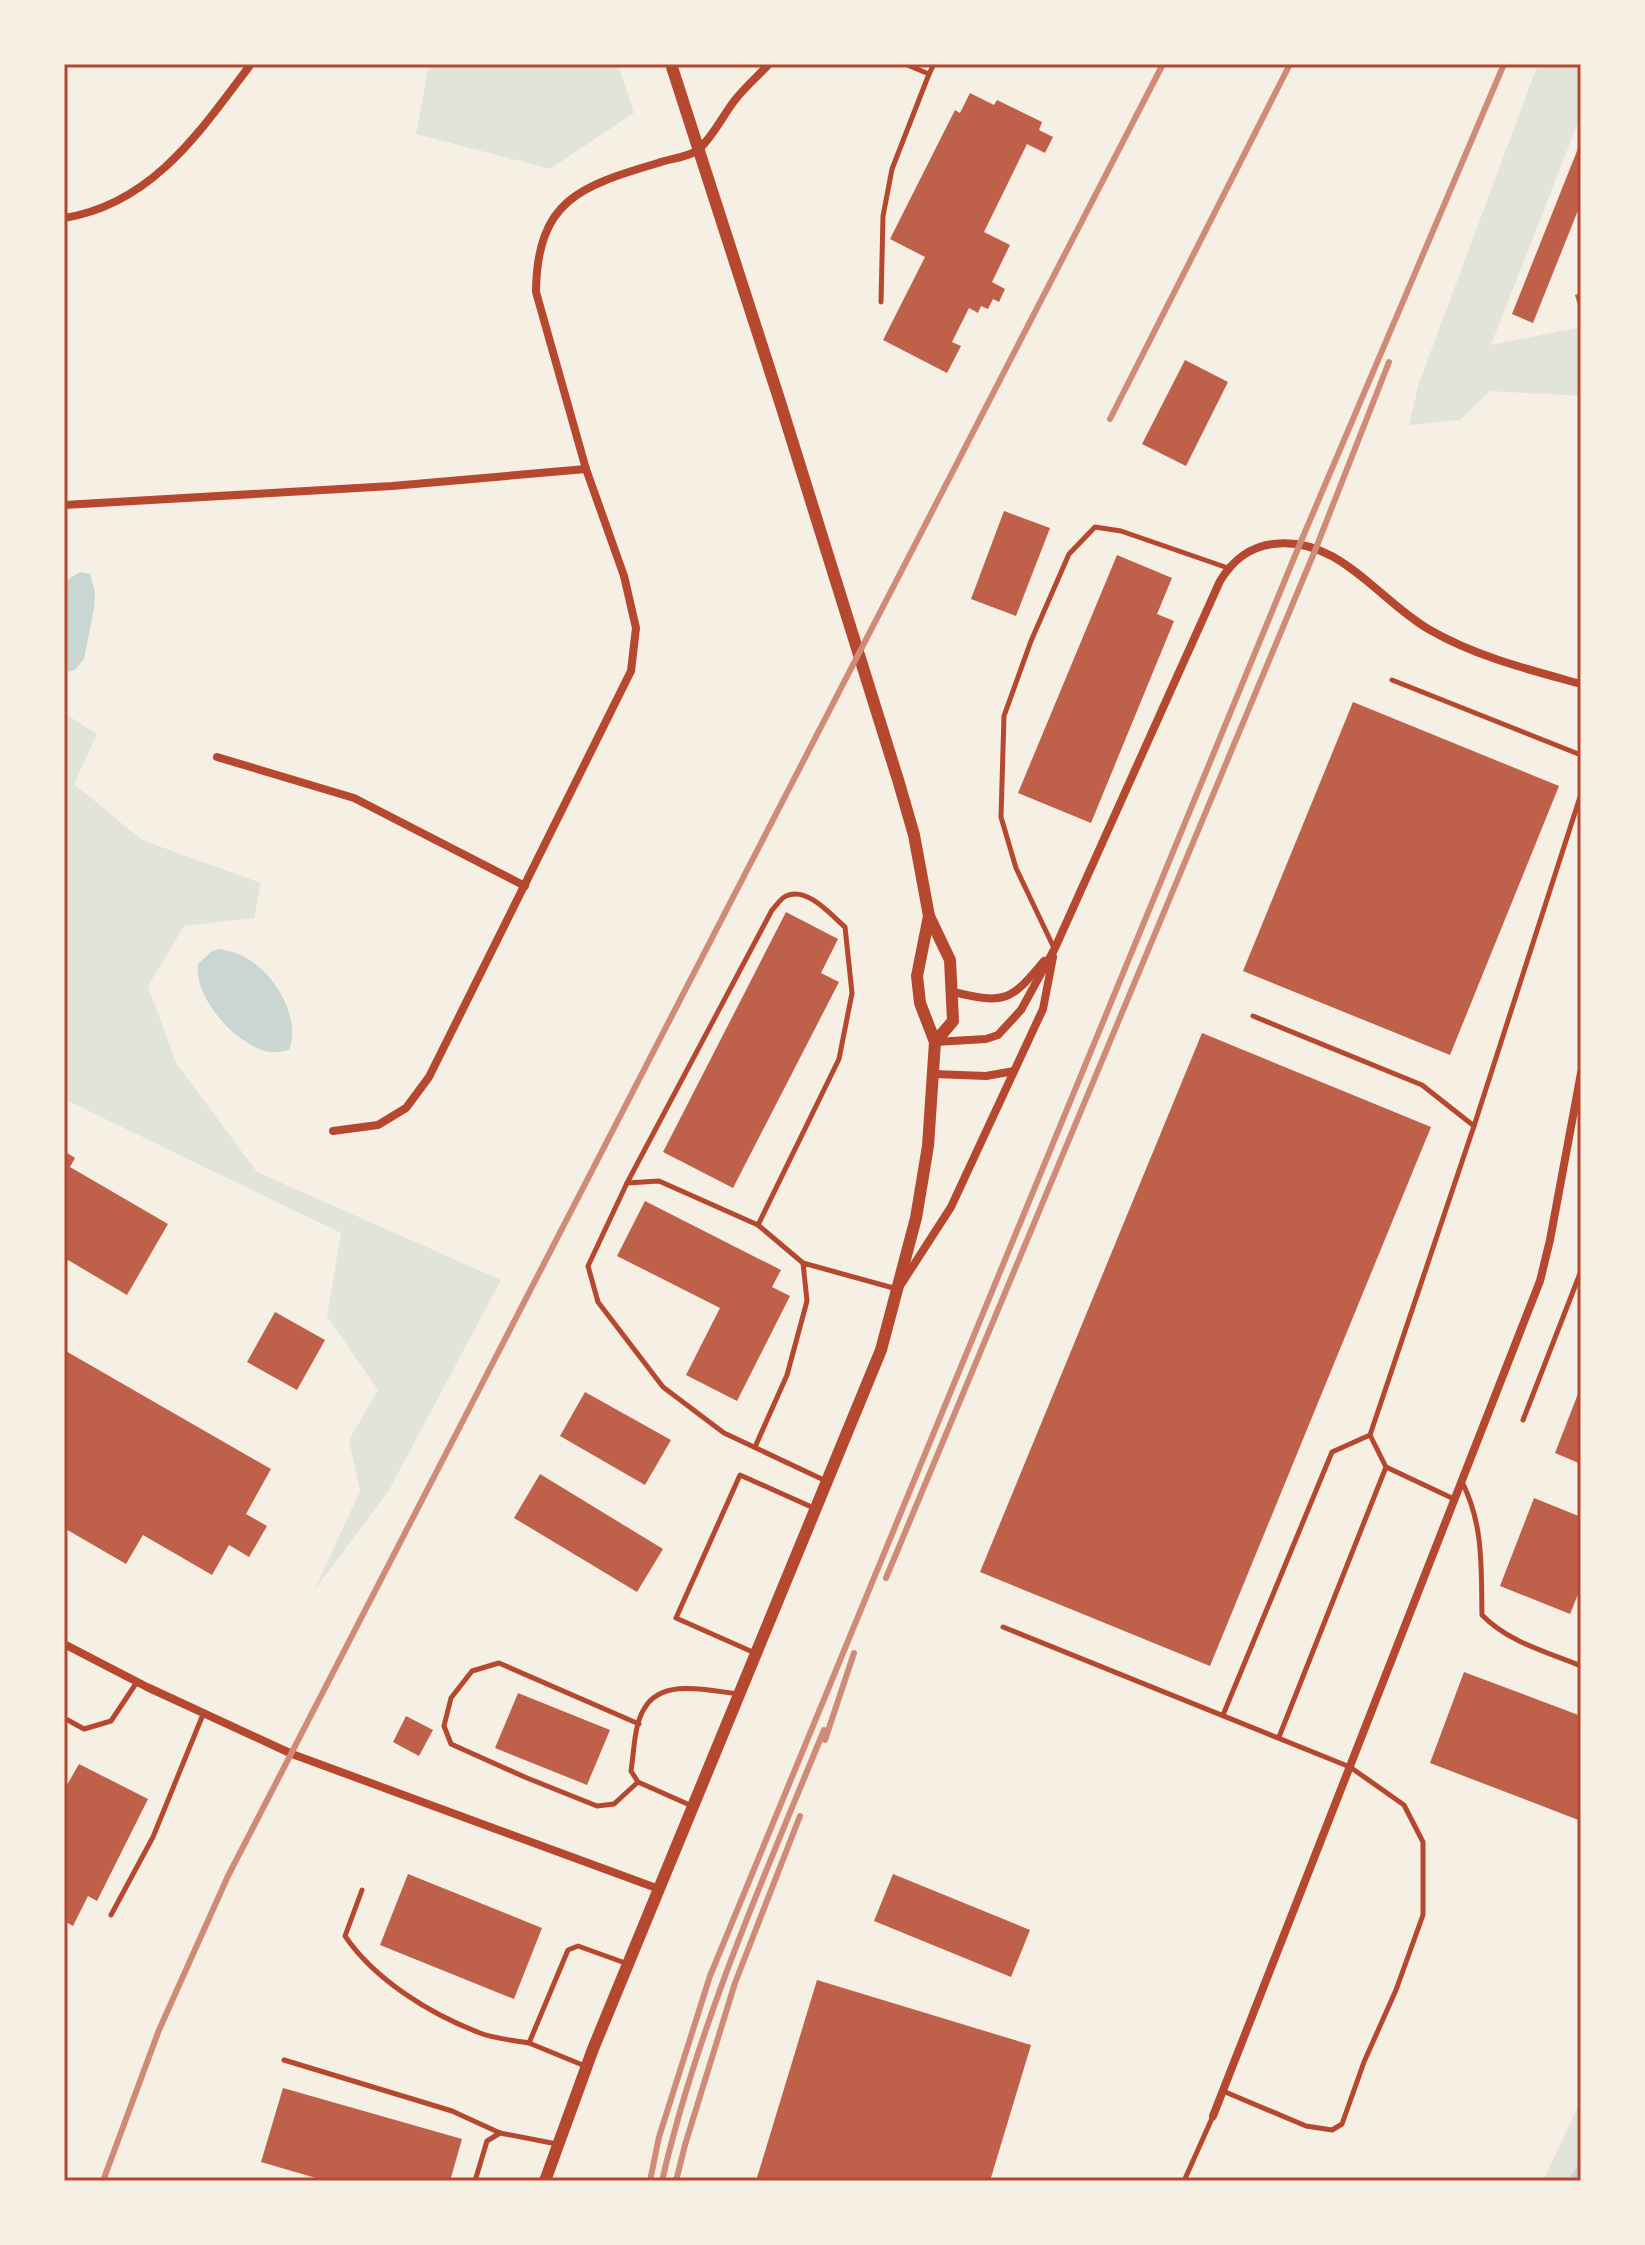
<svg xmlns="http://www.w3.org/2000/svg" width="1645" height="2245" viewBox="0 0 1645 2245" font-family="Poppins,sans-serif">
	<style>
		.green { fill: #e2e4dc }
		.water { fill: #c9d6d2 }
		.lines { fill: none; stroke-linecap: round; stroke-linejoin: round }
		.stream { stroke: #c9d6d2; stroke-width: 6 }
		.building { fill: #bf614a }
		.service { stroke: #b5482f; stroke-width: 5 }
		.minor { stroke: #b5482f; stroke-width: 8 }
		.tertiary { stroke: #b5482f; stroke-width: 12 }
		.rail { stroke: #cf8b77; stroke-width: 6 }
		.neatline { fill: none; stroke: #b5482f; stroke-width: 3 }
	</style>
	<rect width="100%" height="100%" fill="#f6efe4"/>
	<g class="green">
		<path d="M429 64H618L634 113 550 169 416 134Z"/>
		<path d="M1538 64H1581V115L1491 345 1581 327V396L1490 391 1460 420 1409 425 1419 383Z"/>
		<path d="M64 713 97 734 74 784 142 840 261 883 254 918 184 926 148 986 176 1063 257 1172 501 1280 389 1490 314 1591 360 1491 349 1440 378 1390 327 1316 341 1233 64 1099Z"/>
		<path d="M1581 2100V2181H1543Z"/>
	</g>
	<g class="water">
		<path d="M80 572 90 574 95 593 94 608 84 659 75 670 64 673V582Z"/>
		<path d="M219 949C229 951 239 953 248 959 276 976 301 1018 289 1050 283 1051 276 1053 270 1052 236 1046 194 998 198 964L211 952Z"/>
	</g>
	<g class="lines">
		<path class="stream" d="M1571 2181 1581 2166"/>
	</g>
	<g class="building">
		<path d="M970 93 994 105 997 100 1042 122 1039 130 1053 137 1045 153 1027 144 984 232 1010 245 992 282 1005 289 999 302 993 299 988 309 981 306 978 313 969 308 952 342 961 346 947 373 883 340 925 257 890 239 955 110 960 113Z"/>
		<path d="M1581 141V203L1533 323 1512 314Z"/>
		<path d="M1581 293V312H1580L1575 295Z"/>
		<path d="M1185 360 1228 382 1186 466 1142 444Z"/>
		<path d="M1004 511 1050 528 1016 616 971 599Z"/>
		<path d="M1117 555 1172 578 1157 614 1174 621 1091 823 1018 793Z"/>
		<path d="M1353 702 1559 786 1450 1055 1243 971Z"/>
		<path d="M786 912 838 939 821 973 839 982 733 1188 663 1152Z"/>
		<path d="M1202 1033 1431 1127 1210 1666 980 1572Z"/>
		<path d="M64 1151 75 1158 70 1167 168 1224 127 1295 68 1260 64 1267Z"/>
		<path d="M645 1201 781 1270 772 1287 790 1296 737 1401 686 1375 720 1308 617 1256Z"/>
		<path d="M275 1312 325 1340 297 1390 247 1362Z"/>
		<path d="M64 1350 271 1469 246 1514 267 1526 249 1557 229 1545 212 1575 143 1535 126 1564 64 1528Z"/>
		<path d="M1581 1386V1464L1555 1453Z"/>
		<path d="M585 1392 671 1440 645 1485 560 1436Z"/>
		<path d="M540 1474 663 1549 637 1592 514 1518Z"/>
		<path d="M1534 1498 1581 1517V1587L1570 1614 1500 1586Z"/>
		<path d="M1464 1672 1581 1716V1821L1430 1763Z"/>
		<path d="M518 1693 610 1730 587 1785 495 1748Z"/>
		<path d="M406 1716 433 1730 419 1756 393 1742Z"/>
		<path d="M79 1764 148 1799 97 1901 88 1896 73 1926 64 1921V1790Z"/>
		<path d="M408 1874 542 1928 514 1999 380 1945Z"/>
		<path d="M893 1874 1030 1930 1011 1977 874 1921Z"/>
		<path d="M817 1980 1031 2045 990 2181H756Z"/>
		<path d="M283 2088 462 2139 450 2181H326L261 2162Z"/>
	</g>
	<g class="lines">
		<g class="service">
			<path d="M929 74 934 64"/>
			<path d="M881 302 883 216 892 169 929 74 905 64"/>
			<path d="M1392 680 1581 755"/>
			<path d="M1054 948 1016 868 1001 817 1004 716 1031 641 1069 554 1095 527 1121 531 1228 568"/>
			<path d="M1253 1016 1422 1085 1474 1126"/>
			<path d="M627 1183 772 910C776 906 781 898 786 896 807 886 831 915 845 927L852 993 839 1059 758 1225 803 1263"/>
			<path d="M758 1225 659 1181 627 1183 588 1266 598 1302 663 1387 724 1433 826 1481"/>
			<path d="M1523 1420 1581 1271"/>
			<path d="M755 1447 787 1375 807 1301 803 1263 897 1289"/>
			<path d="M1462 1482C1484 1525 1481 1569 1482 1615 1508 1642 1547 1652 1581 1666"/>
			<path d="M1454 1499 1386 1467 1370 1435 1474 1126 1581 794"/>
			<path d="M1003 1627 1350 1767 1404 1805 1423 1842V1915L1396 1990 1364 2062 1342 2124 1332 2130 1306 2126 1223 2091"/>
			<path d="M755 1653 676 1618 740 1475 816 1509"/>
			<path d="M1223 1715 1332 1452 1370 1435"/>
			<path d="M64 1718 84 1729 111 1721 137 1682"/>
			<path d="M1279 1737 1386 1467"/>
			<path d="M638 1782 614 1804 597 1806 527 1778 451 1744 444 1726 451 1698 472 1671 499 1663 639 1724"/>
			<path d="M692 1806 638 1782 631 1771C634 1752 634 1725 644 1709 662 1677 710 1691 739 1694"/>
			<path d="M362 1890 345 1936C375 1980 430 2014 480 2033 495 2039 513 2040 529 2043"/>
			<path d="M111 1915 153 1837 204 1712"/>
			<path d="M284 2060 452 2111 500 2133"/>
			<path d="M585 2066 529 2043 568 1950 578 1946 628 1964"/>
			<path d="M475 2181 487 2141 500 2133 557 2144"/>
			<path d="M1184 2181 1213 2116"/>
		</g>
		<g class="minor">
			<path d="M64 218C153 204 201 130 251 64"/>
			<path d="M64 505 392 486 586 469"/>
			<path d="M217 757 354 798 525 886"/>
			<path d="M953 992C1005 1004 1010 1002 1044 961"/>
			<path d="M935 1042 986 1039 998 1035 1021 1010 1055 948 1220 581C1233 560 1249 547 1273 544 1338 535 1379 601 1430 630 1477 657 1530 670 1581 684"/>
			<path d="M934 1074 986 1076 1014 1071"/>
			<path d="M333 1131 378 1125 406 1108 429 1077 631 671 636 628 624 576 586 469 536 292C537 200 580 186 658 163 669 159 689 157 698 150 713 137 723 115 735 100 745 87 758 76 769 64"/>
			<path d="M902 1283 951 1207 1043 1009 1053 957"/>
			<path d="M64 1644 147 1687 292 1754 659 1889"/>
			<path d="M1213 2116 1540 1281 1550 1240 1581 1073"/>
		</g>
		<g class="tertiary">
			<path d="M671 64 781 405 899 783 914 835 929 916 950 960 953 1021 935 1042"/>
			<path d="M545 2181 593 2049 881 1350 916 1218 928 1146 935 1042 920 1003 917 976 929 916"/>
		</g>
		<g class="rail">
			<path d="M1110 419 1290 64"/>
			<path d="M886 1578 1316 548 1389 362"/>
			<path d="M825 1740 854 1653"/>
			<path d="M103 2181 159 2030 228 1876 1163 64"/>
			<path d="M650 2181 659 2137 710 1976 1299 546 1504 64"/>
			<path d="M662 2181C698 2025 764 1877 824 1730"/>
			<path d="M676 2181 685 2145 735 1983 800 1816"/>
		</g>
	</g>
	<rect width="1645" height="2245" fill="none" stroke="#f6efe4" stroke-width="132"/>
	<rect x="66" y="66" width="1513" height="2113" class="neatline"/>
</svg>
